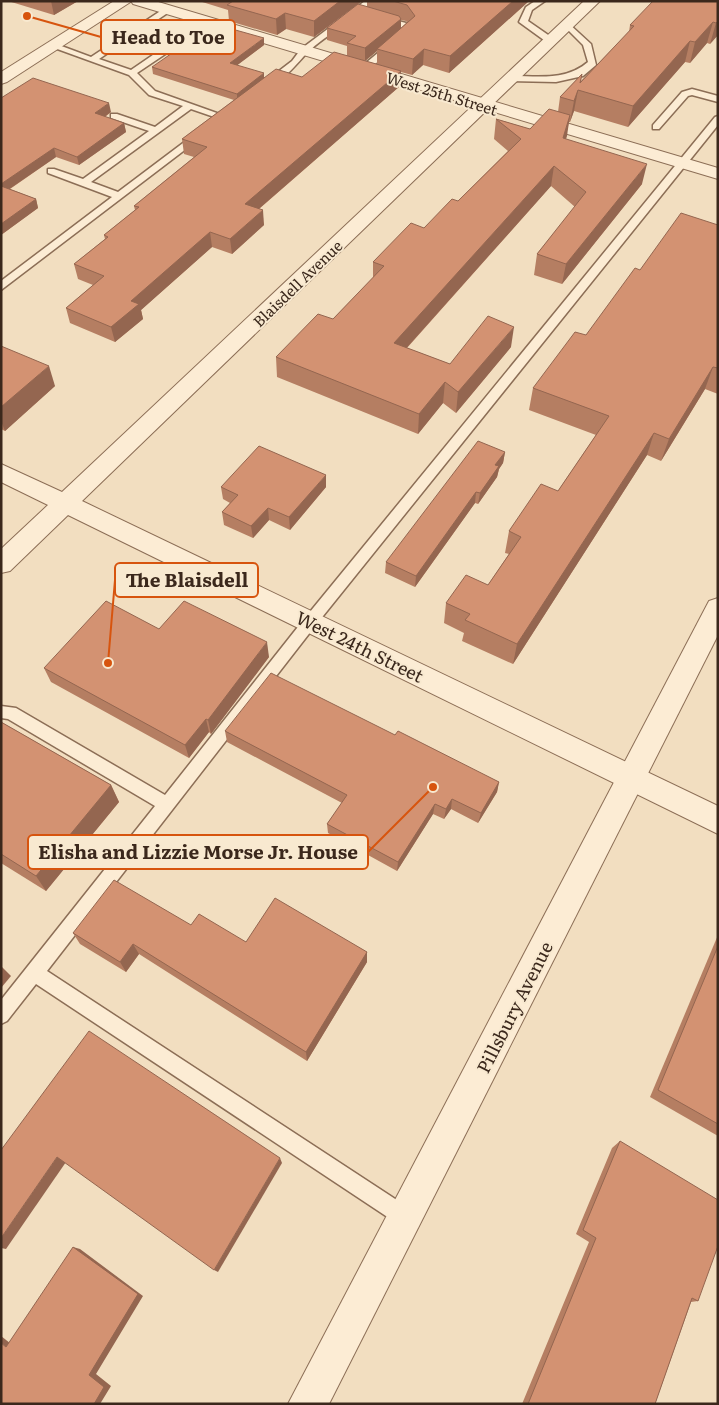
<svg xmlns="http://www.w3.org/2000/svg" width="719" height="1405" viewBox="0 0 719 1405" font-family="Literata,serif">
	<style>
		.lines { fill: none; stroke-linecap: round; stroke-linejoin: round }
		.service-casing { stroke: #8c6e56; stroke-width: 3 }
		.minor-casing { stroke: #8c6e56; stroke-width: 2 }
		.tertiary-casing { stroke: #8c6e56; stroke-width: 2 }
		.service { fill: #fcecd4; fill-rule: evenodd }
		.minor { fill: #fcecd4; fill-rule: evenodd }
		.tertiary { fill: #fcecd4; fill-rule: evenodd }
		.wall { fill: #b57e62; fill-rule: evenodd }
		.shaded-wall { fill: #946650 }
		.building { fill: #d39272; stroke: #946650 }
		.labels { text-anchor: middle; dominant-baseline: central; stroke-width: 4; stroke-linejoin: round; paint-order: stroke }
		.far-street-label { font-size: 15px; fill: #3b281c; stroke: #f8e9d0 }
		.street-label { font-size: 18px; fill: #3b281c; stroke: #f8e9d0 }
		.leader { fill: none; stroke: #d7540e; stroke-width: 2 }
		.callout-dot { fill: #d7540e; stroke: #f8e9d0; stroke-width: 2 }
		.callout { fill: #f8e9d0; stroke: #d7540e; stroke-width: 2 }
		.callout-label { font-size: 19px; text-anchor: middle; font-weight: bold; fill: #3b281c }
	</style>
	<rect width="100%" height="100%" fill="#f2dec0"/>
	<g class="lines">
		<defs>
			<g id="service">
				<path d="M365 1H375C355 21 327 33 307 53 298 62 279 87 266 85V81L292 61 301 49Z"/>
				<path d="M535 1H545L532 10 528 21 554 39V43H548L519 22 526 7Z"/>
				<path d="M165 8 172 10 99 59 131 70 204 20H210V24L137 73 155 91 228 117 223 120 191 109 91 182 118 192 195 134 203 136 1 290V281L112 197 48 173V169H54L83 179 149 131 111 118V114H117L155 127 183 106 149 95 129 75 49 46 56 44 91 57Z"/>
				<path d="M378 16 406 23 412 32 367 71H361V67L403 32 400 27 378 20Z"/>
				<path d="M567 22 591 44 596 65 583 76 556 82 509 81 508 79 512 76C539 76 566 81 588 62L583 45 563 25Z"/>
				<path d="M692 89 718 96V102L692 95 688 96 659 129H653V125L682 92Z"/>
				<path d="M718 116V125L315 626 47 971 412 1210 415 1217 412 1224 405 1227 398 1224 36 984 7 1021 1 1024V1000L155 806 8 719 1 718V706L16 708 165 795 305 618 715 117Z"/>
			</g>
			<g id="minor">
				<path d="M131 1H155L718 168V179L133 4Z"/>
				<path d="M718 598V635L329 1404H288L709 601Z"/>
			</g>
			<g id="tertiary">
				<path d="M114 1H132L7 82 1 84V72Z"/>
				<path d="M584 1H600L82 501 718 806V834L68 515 10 571 1 573V549L48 505 1 482V464L62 492Z"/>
			</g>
		</defs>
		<use href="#service" class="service-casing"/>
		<use href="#minor" class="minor-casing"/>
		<use href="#tertiary" class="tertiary-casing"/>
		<use href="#service" class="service"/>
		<use href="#minor" class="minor"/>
		<use href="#tertiary" class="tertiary"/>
	</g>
	<g class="wall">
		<path d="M8 1H78L54 15Z"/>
		<path d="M199 1H362L314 37 286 29 277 35 229 21 228 10Z"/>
		<path d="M367 1H529L449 73 423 65 412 75 401 72 400 86 259 209 264 225 232 254 212 247 141 310 143 319 115 342 70 323 66 308 93 285 78 279 74 264 105 239 104 235 135 210 134 206 194 157 184 154 182 139 234 100 153 74 152 67 264 45 237 65 264 78 302 77 347 55V46L327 40V28L367 7ZM401 20 406 21 407 22 401 28ZM377 51V64L365 61Z"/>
		<path d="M718 1V35L710 44 707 43 690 63 685 62 628 127 574 111 570 122H569L565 139 642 184 562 284 534 275 537 254 575 207 551 186 407 348 450 364 511 347 456 413 443 403 418 434 277 377 276 357 333 319 373 278V262L424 228 458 201 508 151 494 139 496 119 530 129 558 112 560 97 582 74 581 81 629 32 630 25Z"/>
		<path d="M1 98 111 112 105 117 124 123 126 132 79 165 56 157 10 189 36 199 38 208 1 235Z"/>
		<path d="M718 225V394L705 389 661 461 647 455 513 664 462 641 464 633 444 623 446 603 488 585 509 554 505 553 509 531 558 491 596 435 529 410 533 388 586 335 640 270Z"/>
		<path d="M1 346 55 386 5 431 1 429Z"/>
		<path d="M505 452 503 463 499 469 497 477 478 504 475 503 415 587 385 573 386 562Z"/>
		<path d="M221 487H326L290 530 269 520 253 538 224 525 222 512 230 503 223 499Z"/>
		<path d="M159 629 269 657 211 734 209 732 189 758 51 682 44 668Z"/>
		<path d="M1 722 111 785 119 802 46 891 1 863Z"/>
		<path d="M225 731 395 735 499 782 497 792 478 823 451 809 444 819 433 814 397 871 328 833 327 824 342 803 227 742Z"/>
		<path d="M191 925 246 942 367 952V962L307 1061 139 954 126 972 80 944 73 933Z"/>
		<path d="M718 935V1136L650 1097Z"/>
		<path d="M620 1141 698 1301 691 1302 655 1404H522L589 1242 576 1234 612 1148Z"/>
	</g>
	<g class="shaded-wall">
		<path d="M51 1H78L54 15Z"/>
		<path d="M340 1H362L314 37V21Z"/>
		<path d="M513 1H529L449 73 450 56Z"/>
		<path d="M285 13 286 29 277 35 276 19Z"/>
		<path d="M401 19V32L377 49V51L365 61V48Z"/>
		<path d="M718 21V35L710 44 716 23Z"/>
		<path d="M713 22 707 43 690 63 695 42Z"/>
		<path d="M264 38V45L231 70 230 63Z"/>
		<path d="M690 41 685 62 628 127 633 106Z"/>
		<path d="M424 49 423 65 412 75 413 59Z"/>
		<path d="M401 71 400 86 247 219 245 204Z"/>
		<path d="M264 73V80L237 101V94Z"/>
		<path d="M578 90 574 111 570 122 574 101Z"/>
		<path d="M109 103 111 112 97 122 95 113Z"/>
		<path d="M570 115 567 136 560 159 563 138Z"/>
		<path d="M124 123 126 132 79 165 77 157Z"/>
		<path d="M54 148 56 157 2 194 1 190V184Z"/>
		<path d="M647 164 642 184 562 284 566 264Z"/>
		<path d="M554 166 551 186 393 363 394 343Z"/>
		<path d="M36 199 38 208 1 235V224Z"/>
		<path d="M263 210 264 225 232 254 230 239Z"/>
		<path d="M210 232 212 247 141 310 143 319 115 342 111 327 131 301Z"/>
		<path d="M514 327 511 347 456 413 458 392Z"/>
		<path d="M49 366 55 386 5 431 1 421V407Z"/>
		<path d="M713 367 705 389 661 461 669 439Z"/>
		<path d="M445 382 443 403 418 434 419 414Z"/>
		<path d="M654 433 647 455 513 664 517 644Z"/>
		<path d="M505 452 503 463 499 469 497 477 478 504 480 493 495 465Z"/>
		<path d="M326 475V487L290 530 289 517Z"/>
		<path d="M476 492 475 503 415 587 416 576Z"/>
		<path d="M268 508 269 520 253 538 251 526Z"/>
		<path d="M267 642 269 657 211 734 208 720Z"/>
		<path d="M206 719 209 732 189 758 185 745Z"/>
		<path d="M499 782 497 792 478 823 481 813Z"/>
		<path d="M111 785 119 802 46 891 36 876Z"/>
		<path d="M452 799 451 809 444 819 446 809Z"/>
		<path d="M435 804 433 814 397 871 398 862Z"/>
		<path d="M133 944 139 954 126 972 120 962Z"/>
		<path d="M367 952V962L307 1061 306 1052Z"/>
		<path d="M1 967H2L11 976 1 988Z"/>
		<path d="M57 1157 66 1162 6 1249 1 1248V1238Z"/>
		<path d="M280 1158 282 1163 218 1272 214 1270Z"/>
		<path d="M73 1247 80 1249 143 1296 96 1374 111 1386 100 1404H94L89 1375Z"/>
		<path d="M1 1336 15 1347H6L1 1343Z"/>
	</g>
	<g class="building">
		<path d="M233 1H340L314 21 285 13 276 19 227 5Z"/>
		<path d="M393 1H513L450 56 424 49 413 59 377 49 415 16 407 5Z"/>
		<path d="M653 1H718V21L716 23 713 22 695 42 690 41 633 106 578 90 574 101 560 97 582 74 580 83 634 26 630 25Z"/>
		<path d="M358 4 399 16 401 19 365 48 347 43 356 36 327 28Z"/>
		<path d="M214 24 264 38 230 63 264 73 237 94 152 67Z"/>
		<path d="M334 52 401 71 245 204 263 210 230 239 210 232 131 301 139 304 111 327 66 308 104 276 74 264 108 237 104 235 139 207 134 206 207 147 182 139 276 69 302 77Z"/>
		<path d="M33 78 109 103 95 113 124 123 77 157 54 148 1 184V98Z"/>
		<path d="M549 109 570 115 563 138 647 164 566 264 537 254 586 192 554 166 394 343 450 364 488 316 514 327 458 392 445 382 419 414 276 357 318 314 333 319 384 266 373 262 411 223 424 228 452 199 458 201 521 139 496 119 530 129Z"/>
		<path d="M1 186 36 199 1 224Z"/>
		<path d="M681 213 718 225V368L713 367 669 439 654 433 517 644 465 620 470 614 446 603 466 575 488 585 521 537 509 531 541 484 558 491 609 416 533 388 575 332 586 335 635 268 640 270Z"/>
		<path d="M1 346 49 366 1 407Z"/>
		<path d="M478 441 505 452 495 465 499 466 480 493 476 492 416 576 386 562Z"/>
		<path d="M259 446 326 475 289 517 268 508 251 526 222 512 238 495 221 487Z"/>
		<path d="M106 601 159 629 184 601 267 642 208 720 206 719 185 745 44 668Z"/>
		<path d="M271 673 395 735 398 731 499 782 481 813 452 799 446 809 435 804 398 862 327 824 347 795 225 731Z"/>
		<path d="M1 722 111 785 36 876 1 854Z"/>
		<path d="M114 880 191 925 199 914 246 942 275 898 367 952 306 1052 133 944 120 962 73 933Z"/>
		<path d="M718 946V1124L658 1090Z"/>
		<path d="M89 1031 280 1158 214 1270 57 1157 1 1238V1150Z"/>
		<path d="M620 1141 718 1200V1246L698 1301 692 1298 655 1404H528L596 1238 583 1230Z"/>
		<path d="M73 1247 138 1294 89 1375 104 1387 94 1404H1V1343L6 1347Z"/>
	</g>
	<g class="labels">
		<g class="far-street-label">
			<text transform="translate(442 93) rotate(17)">West 25th Street</text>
			<text transform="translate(297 283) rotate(-44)">Blaisdell Avenue</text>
		</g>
		<g class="street-label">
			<text transform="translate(360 646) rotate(26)">West 24th Street</text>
			<text transform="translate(514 1007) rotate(-63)">Pillsbury Avenue</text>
		</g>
	</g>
	<path class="leader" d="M27 16L101 37M108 663L115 580M433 787L368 852"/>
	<g class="callout-dot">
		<circle cx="27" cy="16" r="5"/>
		<circle cx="108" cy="663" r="5"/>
		<circle cx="433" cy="787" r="5"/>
	</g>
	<g class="callout">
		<rect x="101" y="20" width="134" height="34" rx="5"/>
		<rect x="115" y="563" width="143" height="34" rx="5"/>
		<rect x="28" y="835" width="340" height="34" rx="5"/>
	</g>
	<g class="callout-label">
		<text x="168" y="44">Head to Toe</text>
		<text x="187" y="587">The Blaisdell</text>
		<text x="198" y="859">Elisha and Lizzie Morse Jr. House</text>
	</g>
	<rect width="719" height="1405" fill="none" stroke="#3b281c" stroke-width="5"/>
</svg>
